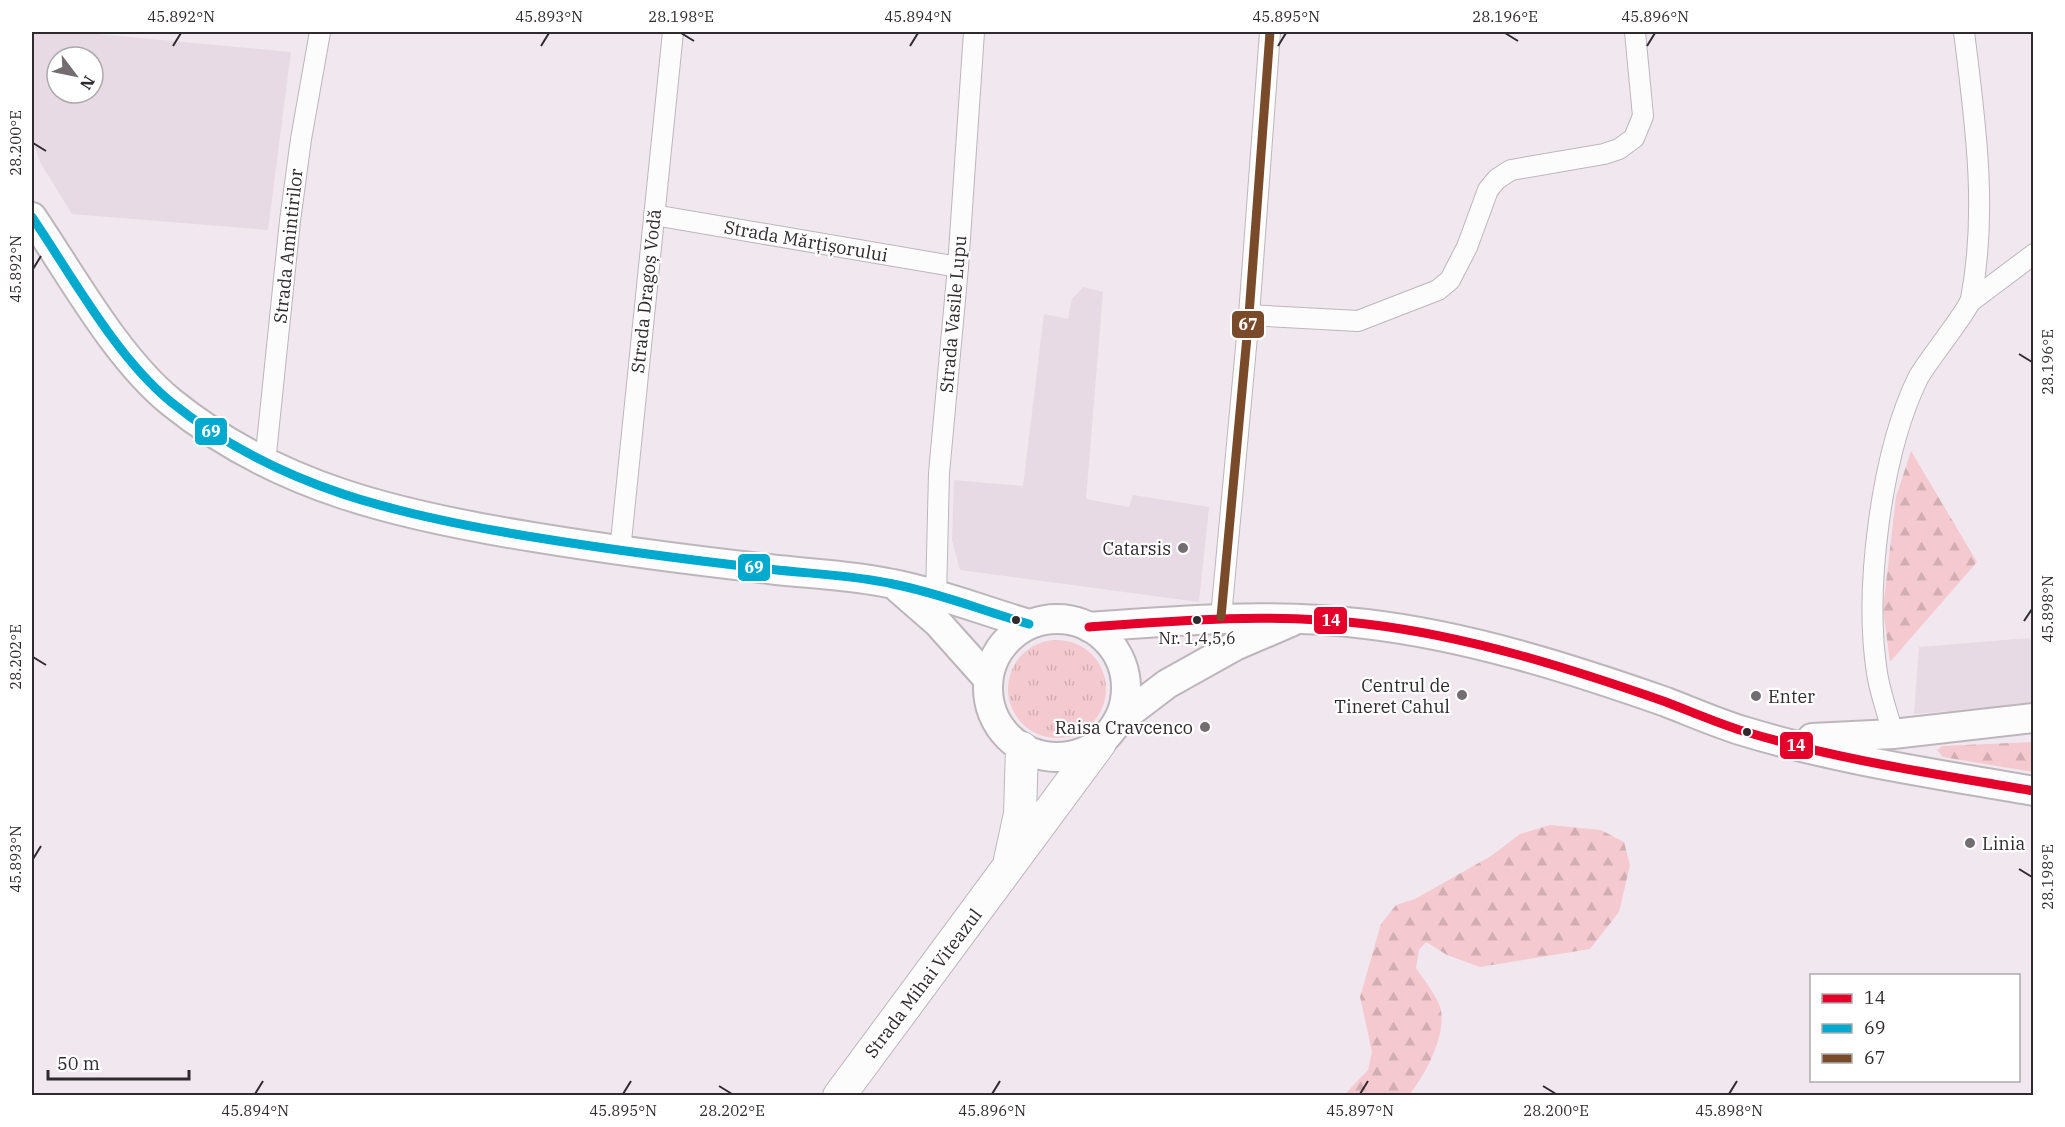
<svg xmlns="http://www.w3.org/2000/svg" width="2065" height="1127" viewBox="0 0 2065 1127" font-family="'IBM Plex Serif',serif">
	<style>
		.built { fill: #e8dae4; fill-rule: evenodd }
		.forest { fill: url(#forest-firs) }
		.park { fill: url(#park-tufts) }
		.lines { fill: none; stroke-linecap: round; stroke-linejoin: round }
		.street-casing { stroke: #bcb6bb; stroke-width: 22 }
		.secondary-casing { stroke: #bcb6bb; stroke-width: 32 }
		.primary-casing { stroke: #bcb6bb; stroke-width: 34 }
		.street { stroke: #fdfcfc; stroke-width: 20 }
		.secondary { stroke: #fdfcfc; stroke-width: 28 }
		.primary { stroke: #fdfcfc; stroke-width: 32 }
		.bus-1-casing { stroke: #fff; stroke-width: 14 }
		.bus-2-casing { stroke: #fff; stroke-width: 14 }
		.bus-3-casing { stroke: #fff; stroke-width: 14 }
		.bus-1 { stroke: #e4002b; stroke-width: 9 }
		.bus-2 { stroke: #00a9ce; stroke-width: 9 }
		.bus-3 { stroke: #7a4b2a; stroke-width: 9 }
		.ticks { fill: none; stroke: #2f2a2e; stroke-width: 2 }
		.poi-dot { fill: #736c71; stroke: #fff; stroke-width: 2 }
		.bus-dot { fill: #2f2a2e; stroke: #fff; stroke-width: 2 }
		.labels { text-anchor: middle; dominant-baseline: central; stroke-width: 4.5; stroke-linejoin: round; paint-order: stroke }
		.bus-label { font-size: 16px; fill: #2f2a2e; stroke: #fff }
		.street-label { font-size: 18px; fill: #2f2a2e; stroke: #fff }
		.poi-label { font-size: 18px; fill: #2f2a2e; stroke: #fff; text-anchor: end }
		.line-badge { stroke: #fff; stroke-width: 2 }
		.badge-label { font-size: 16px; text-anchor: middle; font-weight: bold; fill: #fff }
		.neatline { fill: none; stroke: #2f2a2e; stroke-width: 2 }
		.ticks-label { font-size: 15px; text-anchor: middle; fill: #2f2a2e }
	</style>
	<defs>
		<pattern id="forest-firs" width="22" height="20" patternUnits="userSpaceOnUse" patternTransform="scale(1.5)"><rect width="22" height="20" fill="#f4cad0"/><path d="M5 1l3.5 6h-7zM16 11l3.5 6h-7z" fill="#d2aeb3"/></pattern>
		<pattern id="park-tufts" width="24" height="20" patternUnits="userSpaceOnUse" patternTransform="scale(1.5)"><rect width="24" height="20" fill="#f4cad0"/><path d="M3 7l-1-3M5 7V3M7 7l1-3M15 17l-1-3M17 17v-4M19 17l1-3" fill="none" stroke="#d2aeb3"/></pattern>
	</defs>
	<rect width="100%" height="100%" fill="#f0e8ee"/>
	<g class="built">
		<path d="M32 32H76L291 52 268 230 72 214 41 164 32 139ZM57 57H93V93H57Z"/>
		<path d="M1083 287 1103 292 1086 499 1129 507 1133 495 1209 507 1199 602 960 570 952 540 954 480 1023 486 1044 314 1068 319 1072 299Z"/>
		<path d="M2029 638 2033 644V704L1914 714 1919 647Z"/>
	</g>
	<g class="forest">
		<path d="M1911 451 1977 562 1890 662 1883 609 1896 497Z"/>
		<path d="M2033 742V772L1943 757 1937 750 1942 746Z"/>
		<path d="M1550 825 1601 830 1624 842 1630 865 1619 912 1590 949 1480 967 1447 955 1426 942 1419 950 1416 968C1424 980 1434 992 1439 1004 1450 1030 1425 1076 1409 1095H1344L1368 1070 1372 1052 1360 997 1381 924 1396 905 1415 899 1491 856 1520 834Z"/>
	</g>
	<circle class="park" cx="1057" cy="689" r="49"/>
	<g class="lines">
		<defs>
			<g id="street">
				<path d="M654 215 958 267"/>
				<path d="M1970 302 2034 254"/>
				<path d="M1249 315 1358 321 1438 290 1450 280 1467 247 1488 190 1497 179 1511 170 1604 154 1619 149 1634 138 1643 116 1635 32"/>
				<path d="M265 463 290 221 301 139 320 32"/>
				<path d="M620 551 673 32"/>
				<path d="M936 597 939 473 958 267 974 32"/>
				<path d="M1221 617 1249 315 1270 32"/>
				<path d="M1893 734C1888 714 1880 693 1877 673 1864 589 1881 454 1918 378 1928 360 1968 311 1971 299 1988 210 1975 120 1964 32"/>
			</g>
			<g id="secondary">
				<path d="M32 217C72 276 116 357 171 402 277 488 402 516 533 537 612 550 690 560 769 569 810 574 853 575 893 584 939 593 984 611 1029 624"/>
				<path d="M899 589 938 623 988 679"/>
				<circle cx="1057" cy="688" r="69"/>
				<path d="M1089 627C1182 620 1273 613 1366 624 1468 636 1569 668 1666 702 1692 712 1717 723 1743 731 1838 760 1937 774 2034 791"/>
				<path d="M1117 722 1167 684 1235 646 1291 622"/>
				<path d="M1812 738 1893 734 2034 718"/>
			</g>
			<g id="primary">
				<path d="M1010 860 1020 814 1022 748"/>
				<path d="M839 1096 1100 743"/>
			</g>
		</defs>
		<use href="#street" class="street-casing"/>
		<use href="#secondary" class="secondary-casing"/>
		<use href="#primary" class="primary-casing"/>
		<use href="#street" class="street"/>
		<use href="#secondary" class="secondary"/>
		<use href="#primary" class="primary"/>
		<defs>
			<path id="bus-1" d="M1089 627C1182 620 1273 613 1366 624 1468 636 1569 668 1666 702 1692 712 1717 723 1743 731 1838 760 1937 774 2034 791"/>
			<path id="bus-2" d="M32 217C72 276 116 357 171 402 277 488 402 516 533 537 612 550 690 560 769 569 810 574 853 575 893 584 939 593 984 611 1029 624"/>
			<path id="bus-3" d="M1221 617 1249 315 1270 32"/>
		</defs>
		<use href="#bus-1" class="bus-1-casing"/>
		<use href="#bus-2" class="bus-2-casing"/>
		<use href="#bus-3" class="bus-3-casing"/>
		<use href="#bus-1" class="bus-1"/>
		<use href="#bus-2" class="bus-2"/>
		<use href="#bus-3" class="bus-3"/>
	</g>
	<path class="ticks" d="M681 33 694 41M1505 33 1518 41M173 46 181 33M541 46 549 33M910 46 918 33M1278 46 1286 33M1647 46 1655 33M33 143 46 151M33 269 41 256M2019 354 2032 362M2024 621 2032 609M33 657 46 665M33 859 41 846M2019 869 2032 877M719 1086 732 1094M1543 1086 1556 1094M255 1094 263 1081M623 1094 631 1081M992 1094 1000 1081M1360 1094 1368 1081M1729 1094 1737 1081"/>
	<g class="poi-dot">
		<circle cx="1183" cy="548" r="6"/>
		<circle cx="1462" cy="695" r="6"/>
		<circle cx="1756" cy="696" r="6"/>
		<circle cx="1205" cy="727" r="6"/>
		<circle cx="1970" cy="843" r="6"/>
	</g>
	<g class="bus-dot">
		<circle cx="1016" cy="620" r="5"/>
		<circle cx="1197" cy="620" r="5"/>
		<circle cx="1747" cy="732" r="5"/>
	</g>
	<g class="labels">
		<g class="bus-label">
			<text x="1197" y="638">Nr. 1,4,5,6</text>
		</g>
		<g class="street-label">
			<text transform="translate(806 241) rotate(10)">Strada Mărțișorului</text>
			<text transform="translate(288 246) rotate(-84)">Strada Amintirilor</text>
			<text transform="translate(646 291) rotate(-84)">Strada Dragoș Vodă</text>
			<text transform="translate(953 314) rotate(-85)">Strada Vasile Lupu</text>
			<text transform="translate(923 983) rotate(-53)">Strada Mihai Viteazul</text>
		</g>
		<g class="poi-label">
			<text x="1171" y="548">Catarsis</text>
			<text x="1450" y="685">Centrul de<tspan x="1450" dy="21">Tineret Cahul</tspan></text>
			<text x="1768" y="696" text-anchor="start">Enter</text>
			<text x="1193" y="727">Raisa Cravcenco</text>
			<text x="1982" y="843" text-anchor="start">Linia</text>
		</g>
	</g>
	<g class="line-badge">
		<rect x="1231" y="310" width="34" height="29" rx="6" fill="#7a4b2a"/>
		<rect x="194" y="417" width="34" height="29" rx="6" fill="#00a9ce"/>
		<rect x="737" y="553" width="34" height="29" rx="6" fill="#00a9ce"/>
		<rect x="1313" y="606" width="35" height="29" rx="6" fill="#e4002b"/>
		<rect x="1779" y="731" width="35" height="29" rx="6" fill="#e4002b"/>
	</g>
	<g class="badge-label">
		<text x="1248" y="330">67</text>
		<text x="211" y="437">69</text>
		<text x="754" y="573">69</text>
		<text x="1331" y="626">14</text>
		<text x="1796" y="751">14</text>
	</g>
	<rect width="2065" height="1127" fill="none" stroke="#ffffff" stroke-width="66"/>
	<rect x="1810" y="974" width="210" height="108" fill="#ffffff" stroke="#acaaab" stroke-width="1.5"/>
	<rect x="1822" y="994" width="30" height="9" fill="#e4002b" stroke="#acaaab" stroke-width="1.5"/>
	<text x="1864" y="1004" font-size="18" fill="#2f2a2e">14</text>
	<rect x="1822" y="1024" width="30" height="9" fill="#00a9ce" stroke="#acaaab" stroke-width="1.5"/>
	<text x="1864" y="1034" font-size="18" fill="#2f2a2e">69</text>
	<rect x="1822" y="1054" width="30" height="9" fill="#7a4b2a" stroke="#acaaab" stroke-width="1.5"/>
	<text x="1864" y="1064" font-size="18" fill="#2f2a2e">67</text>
	<g transform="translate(75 75) rotate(122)"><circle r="28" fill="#ffffff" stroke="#acaaab" stroke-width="1.5"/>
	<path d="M0-4.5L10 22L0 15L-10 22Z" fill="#736c71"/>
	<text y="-9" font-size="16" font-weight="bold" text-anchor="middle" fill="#2f2a2e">N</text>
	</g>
	<path d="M48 1070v9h141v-9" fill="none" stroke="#2f2a2e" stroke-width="3"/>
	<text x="57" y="1070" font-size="18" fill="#2f2a2e" stroke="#ffffff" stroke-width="4.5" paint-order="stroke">50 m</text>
	<rect x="33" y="33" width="1999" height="1061" class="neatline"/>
	<g class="ticks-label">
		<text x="181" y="22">45.892°N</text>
		<text x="549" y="22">45.893°N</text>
		<text x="681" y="22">28.198°E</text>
		<text x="918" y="22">45.894°N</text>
		<text x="1286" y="22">45.895°N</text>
		<text x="1505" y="22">28.196°E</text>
		<text x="1655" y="22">45.896°N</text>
		<text transform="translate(16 143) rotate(-90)" y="5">28.200°E</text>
		<text transform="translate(16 269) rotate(-90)" y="5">45.892°N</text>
		<text transform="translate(2048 362) rotate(-90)" y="5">28.196°E</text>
		<text transform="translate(2048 609) rotate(-90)" y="5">45.898°N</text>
		<text transform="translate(16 657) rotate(-90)" y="5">28.202°E</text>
		<text transform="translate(16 859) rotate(-90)" y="5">45.893°N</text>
		<text transform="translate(2048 877) rotate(-90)" y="5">28.198°E</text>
		<text x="255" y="1116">45.894°N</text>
		<text x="623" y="1116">45.895°N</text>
		<text x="732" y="1116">28.202°E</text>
		<text x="992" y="1116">45.896°N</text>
		<text x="1360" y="1116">45.897°N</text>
		<text x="1556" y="1116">28.200°E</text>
		<text x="1729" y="1116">45.898°N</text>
	</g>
</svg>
